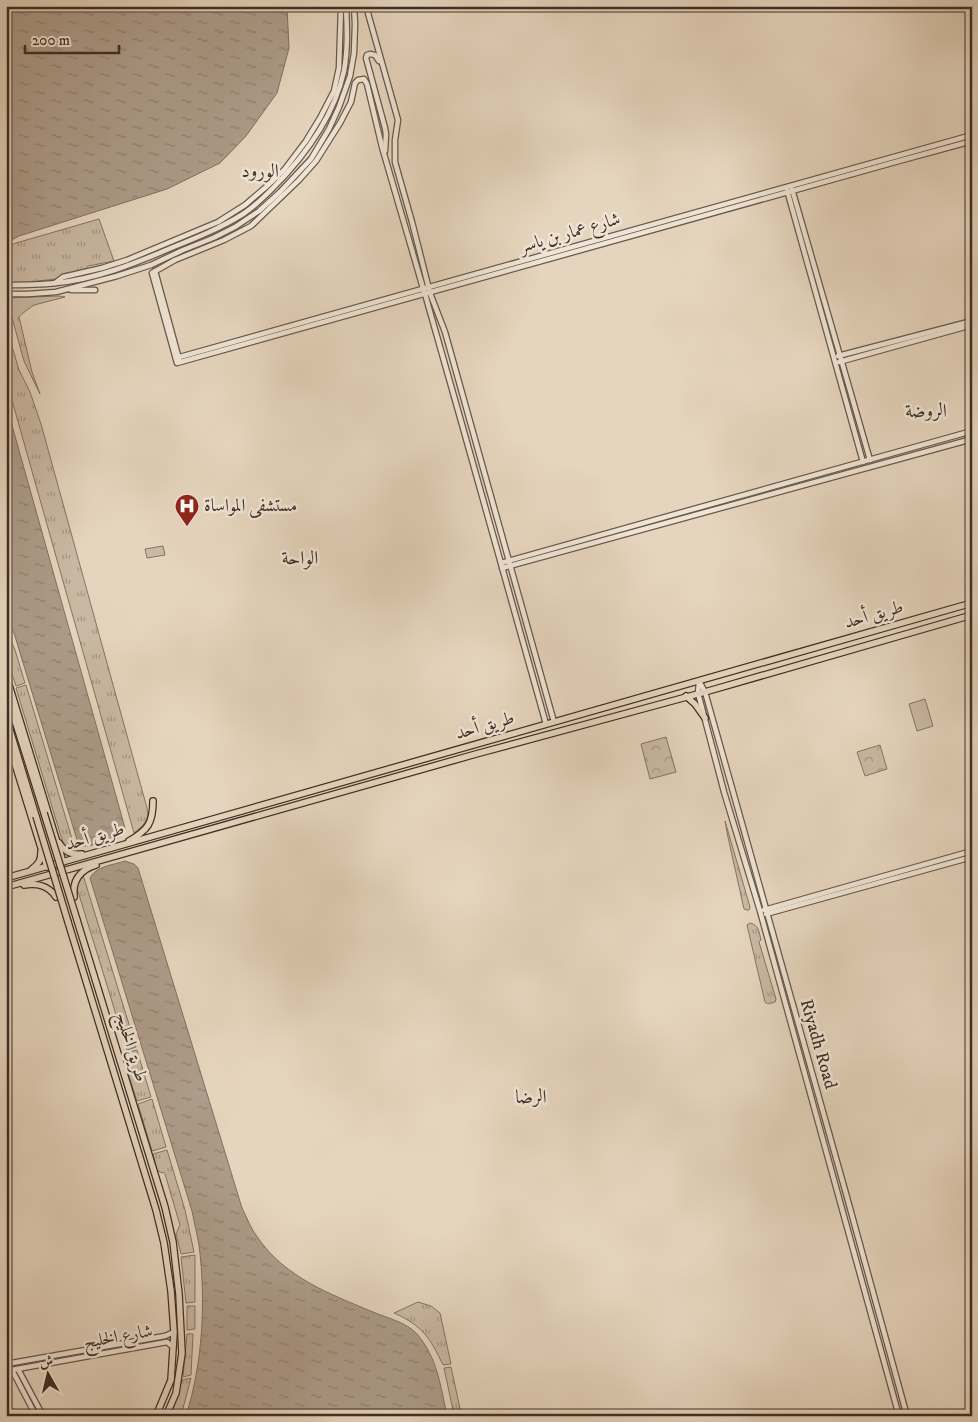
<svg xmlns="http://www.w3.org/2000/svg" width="978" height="1422" viewBox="0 0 978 1422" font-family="'IM FELL DW Pica',Amiri,serif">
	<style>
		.grass { fill: url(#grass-tufts); stroke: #847464 }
		.park { fill: url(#park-crowns); stroke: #847464 }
		.pitch { fill: #cab9a4; stroke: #847464 }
		.water { fill: url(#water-ripples); stroke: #817062 }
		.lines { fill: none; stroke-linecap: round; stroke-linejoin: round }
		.minor-casing { stroke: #69584b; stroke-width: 7 }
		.major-casing { stroke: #3f2e25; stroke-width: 8 }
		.minor { stroke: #efe4d5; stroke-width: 4.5 }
		.major { stroke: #e6d5be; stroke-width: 5.5 }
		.major-bridge-casing { stroke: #3f2e25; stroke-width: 8; stroke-linecap: butt }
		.major-bridge { stroke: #e6d5be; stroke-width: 5.5 }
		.labels { text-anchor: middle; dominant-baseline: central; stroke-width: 5; stroke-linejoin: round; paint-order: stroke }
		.street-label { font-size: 18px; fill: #3f2e25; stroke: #efe4d5 }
		.poi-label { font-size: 18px; fill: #3f2e25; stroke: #efe4d5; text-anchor: start }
		.neighbourhood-label { font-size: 19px; fill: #3f2e25; stroke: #efe4d5 }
	</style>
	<defs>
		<pattern id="grass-tufts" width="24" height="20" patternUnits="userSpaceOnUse" patternTransform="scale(1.25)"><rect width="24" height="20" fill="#cab9a4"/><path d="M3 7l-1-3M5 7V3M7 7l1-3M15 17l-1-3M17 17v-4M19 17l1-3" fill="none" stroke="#a59785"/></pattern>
		<pattern id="park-crowns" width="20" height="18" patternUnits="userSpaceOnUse" patternTransform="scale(1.25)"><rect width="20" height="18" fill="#cab9a4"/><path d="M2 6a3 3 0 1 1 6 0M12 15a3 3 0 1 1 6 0" fill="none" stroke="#a59785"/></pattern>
		<pattern id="water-ripples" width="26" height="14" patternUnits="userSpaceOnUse" patternTransform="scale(1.25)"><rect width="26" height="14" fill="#ad9c8a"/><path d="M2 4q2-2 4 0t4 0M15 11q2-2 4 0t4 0" fill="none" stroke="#8e8071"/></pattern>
	</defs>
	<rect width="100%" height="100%" fill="#e6d5be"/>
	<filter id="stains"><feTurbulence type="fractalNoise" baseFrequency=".004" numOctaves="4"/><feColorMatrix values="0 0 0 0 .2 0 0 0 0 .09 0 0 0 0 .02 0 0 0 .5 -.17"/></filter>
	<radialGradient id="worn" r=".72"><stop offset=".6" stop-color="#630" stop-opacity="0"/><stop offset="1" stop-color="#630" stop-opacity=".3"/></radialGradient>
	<g class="grass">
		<path d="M99 219 114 261 88 266 84 271 66 273 56 279 10 284 9 280H6V247L16 243Z"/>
		<path d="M59 296 65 297 34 305C31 307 20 315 19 317L32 372 40 394 24 361 9 307 6 302V298Z"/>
		<path d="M6 326 19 370 30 392 41 424 147 808C150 820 143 826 134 833L6 379Z"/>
		<path d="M6 628 15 650 25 683 16 686 6 657Z"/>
		<path d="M26 685 76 852 66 848 63 843 16 688Z"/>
		<path d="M725 821 750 907 749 910H747L744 909 728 837Z"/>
		<path d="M83 875 136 1047 127 1050 76 885Z"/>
		<path d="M750 923C759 925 759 932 761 940L759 942 776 999 775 1002C771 1003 768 1005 765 1002L747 925Z"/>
		<path d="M137 1050 151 1097 137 1101 122 1054Z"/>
		<path d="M152 1099 166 1147 152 1151 138 1104Z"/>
		<path d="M167 1150 185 1210 194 1252 181 1254 176 1234 180 1225 165 1174 163 1172 162 1173 157 1170 153 1154Z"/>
		<path d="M195 1255V1302L186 1303 181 1257Z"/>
		<path d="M418 1302 431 1306 440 1313 451 1364 443 1365C430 1338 423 1326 394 1313Z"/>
		<path d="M195 1306V1329L187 1330V1306Z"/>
		<path d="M187 1334H193L191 1375 183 1377Z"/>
		<path d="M451 1367 461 1413 454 1415 444 1368Z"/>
		<path d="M191 1378 181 1416H170L178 1395 182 1380Z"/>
	</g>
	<g class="park">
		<path d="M666 737 676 772 650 779 641 744Z"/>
		<path d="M880 745 887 769 865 776 857 752Z"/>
	</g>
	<g class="pitch">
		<path d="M163 546 165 555 147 558 145 549Z"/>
		<path d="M925 699 933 726 917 731 909 704Z"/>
	</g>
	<g class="water">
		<path d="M6 6H287L289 48 277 93 246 136 220 163 167 189 19 236 6 243Z"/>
		<path d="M6 404 125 828 123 834 118 838 89 846H83L78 843 14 633 6 616Z"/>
		<path d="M125 861 134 864 138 868 242 1208C247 1218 251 1229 258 1238 286 1278 330 1294 373 1312 387 1318 406 1322 417 1334 437 1357 441 1387 447 1416H186C203 1362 206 1301 199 1245 197 1233 194 1222 192 1211L90 878C96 866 113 865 125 861Z"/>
	</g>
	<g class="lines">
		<defs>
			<g id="minor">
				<path d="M366 6 398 120 395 140V162L412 222 430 293 445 332 554 722"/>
				<path d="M379 61 375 55 370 54 367 55 366 58 385 128 386 134 385 151"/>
				<path d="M792 189 870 460"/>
				<path d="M787 190 863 462"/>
				<path d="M155 271 179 359"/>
				<path d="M55 283 63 277 102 268 127 260 218 222 245 205 266 187 284 170 306 141 320 118 334 91 339 68 341 6"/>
				<path d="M6 285C23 285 39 285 56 283 96 279 134 264 171 248 196 238 221 228 243 214 254 207 263 198 272 189 305 156 334 117 344 71 348 49 347 28 346 6"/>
				<path d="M71 290H95"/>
				<path d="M6 294H28L56 292 117 276 151 265 183 250 213 238 235 227 259 211 280 192 311 159 329 129 339 107 350 76 354 53 355 24 354 6"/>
				<path d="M838 356 972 321"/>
				<path d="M176 358 972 135"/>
				<path d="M839 362 972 325"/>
				<path d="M501 563 972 431"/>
				<path d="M502 568 972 439"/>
				<path d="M699 681 705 692 845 1190 907 1416"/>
				<path d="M699 682 698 693 724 792 760 911 899 1416"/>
				<path d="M546 724 461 421 425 294 423 288 382 147 367 84 364 79 358 80 355 83 351 102 340 123 316 161 299 180 251 226 224 240 175 260 152 273 177 363 899 161 972 141"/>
				<path d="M764 910 972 851"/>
				<path d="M766 914 972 857"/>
				<path d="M6 1364 165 1336 174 1332"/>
				<path d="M18 1369 43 1416"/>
				<path d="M12 1370 36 1416"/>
				<path d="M6 1371 167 1342 173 1347"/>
			</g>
			<g id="major">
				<path d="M6 675 63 862"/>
				<path d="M6 692 44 813"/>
				<path d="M686 696 695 704 705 718"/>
				<path d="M6 717 36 816"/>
				<path d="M6 735 47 867"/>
				<path d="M129 841C148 830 153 823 153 801"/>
				<path d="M59 843C65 852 71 855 82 854"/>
				<path d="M32 869C39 864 41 860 41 852"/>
				<path d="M6 878 972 603"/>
				<path d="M24 885C37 883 48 885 56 897"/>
				<path d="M6 887 476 754 705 692 972 615"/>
				<path d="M74 897C72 880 80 870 96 865"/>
				<path d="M77 920 165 1207 173 1242 179 1294 182 1353 176 1393 166 1416"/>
				<path d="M68 922 156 1210 164 1243 171 1291 174 1332 171 1380 156 1416"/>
			</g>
		</defs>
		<use href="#minor" class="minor-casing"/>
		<use href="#major" class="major-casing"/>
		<use href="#minor" class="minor"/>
		<use href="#major" class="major"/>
		<defs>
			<g id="major-bridge">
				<path d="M44 813 77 920"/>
				<path d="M36 816 68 922"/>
			</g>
		</defs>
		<use href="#major-bridge" class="major-bridge-casing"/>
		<use href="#major-bridge" class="major-bridge"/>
	</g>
	<defs>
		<symbol id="hospital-pin" viewBox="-11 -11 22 30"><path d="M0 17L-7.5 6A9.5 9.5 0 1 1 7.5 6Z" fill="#8f2418" stroke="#efe4d5"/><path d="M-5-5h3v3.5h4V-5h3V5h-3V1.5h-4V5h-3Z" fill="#fff"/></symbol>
	</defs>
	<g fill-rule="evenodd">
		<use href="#hospital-pin" x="173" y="492" width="28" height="38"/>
	</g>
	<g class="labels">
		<g class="street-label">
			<text transform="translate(570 233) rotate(-16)">شارع عمار بن ياسر</text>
			<text transform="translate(874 615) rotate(-16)">طريق أحد</text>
			<text transform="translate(485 726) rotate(-16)">طريق أحد</text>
			<text transform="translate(95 837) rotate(-16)">طريق أحد</text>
			<text transform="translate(818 1044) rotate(74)">Riyadh Road</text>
			<text transform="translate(131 1047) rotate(73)">طريق الخليج</text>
			<text transform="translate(118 1337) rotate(-10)">شارع الخليج</text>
		</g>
		<g class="poi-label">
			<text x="204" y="506">مستشفى المواساة</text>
		</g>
		<g class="neighbourhood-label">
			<text x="260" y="171">الورود</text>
			<text x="926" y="411">الروضة</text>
			<text x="300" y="558">الواحة</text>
			<text x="531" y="1097">الرضا</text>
		</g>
	</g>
	<rect width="978" height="1422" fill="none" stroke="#e6d5be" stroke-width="25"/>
	<rect x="8" y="8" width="963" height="1407" fill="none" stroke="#3f2e25" stroke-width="2.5"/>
	<rect x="12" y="12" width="953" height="1397" fill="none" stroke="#3f2e25"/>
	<g transform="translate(48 1374) rotate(352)" stroke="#efe4d5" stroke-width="4" paint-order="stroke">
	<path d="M0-4L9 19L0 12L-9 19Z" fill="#3f2e25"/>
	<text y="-8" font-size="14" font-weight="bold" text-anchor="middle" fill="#3f2e25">ش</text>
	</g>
	<path d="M25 45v8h94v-8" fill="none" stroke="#3f2e25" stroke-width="2.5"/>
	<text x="32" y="45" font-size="15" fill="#3f2e25" stroke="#efe4d5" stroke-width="4" paint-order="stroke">200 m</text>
	<rect width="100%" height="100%" filter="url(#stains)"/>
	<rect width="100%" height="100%" fill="url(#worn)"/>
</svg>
